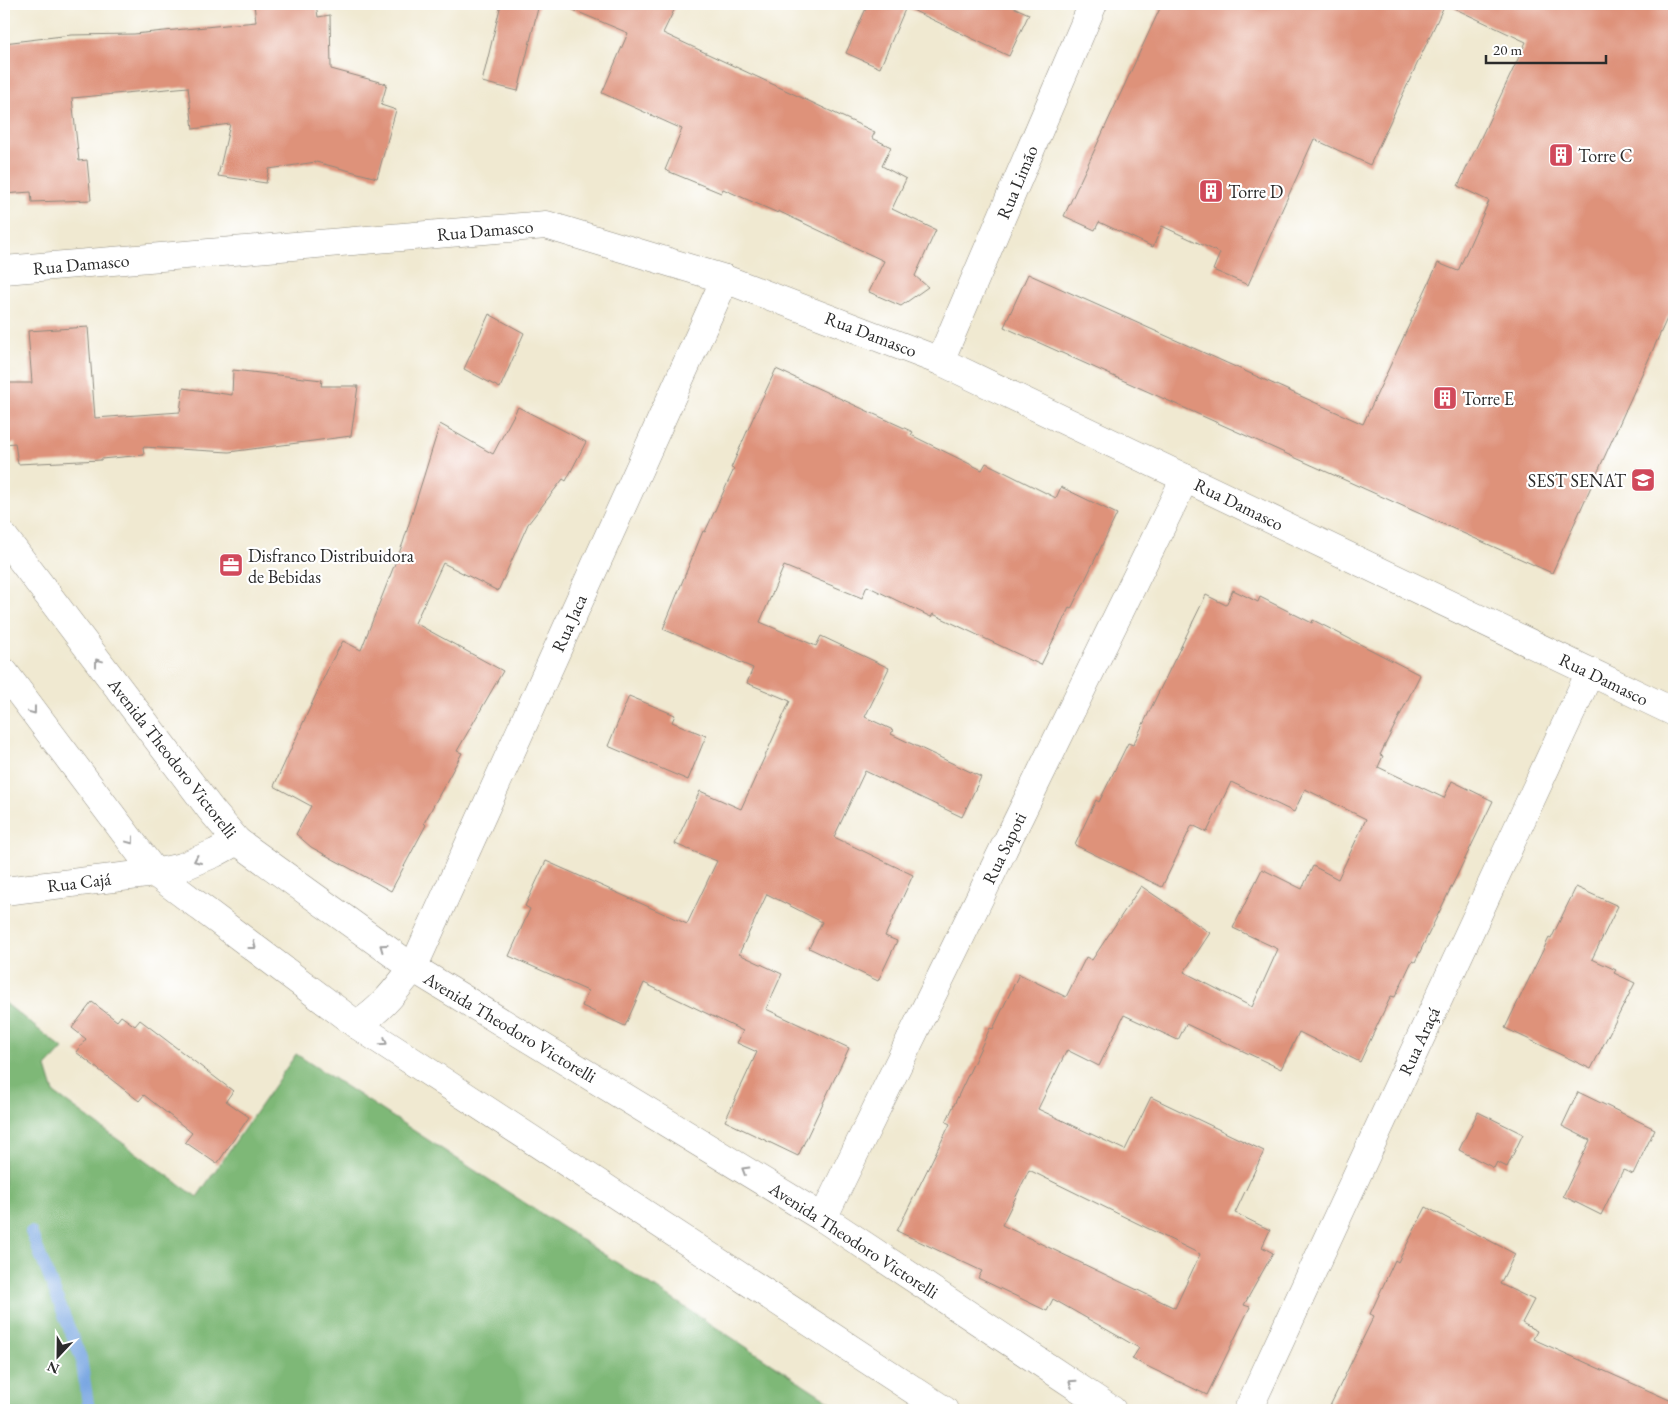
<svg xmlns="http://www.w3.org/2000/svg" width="1678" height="1414" viewBox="0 0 1678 1414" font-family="'EB Garamond',serif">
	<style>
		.forest { fill: #7eb877; stroke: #547251 }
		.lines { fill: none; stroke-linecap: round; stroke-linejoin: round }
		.stream { stroke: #78a6e1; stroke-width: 12 }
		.building { fill: #de927a; fill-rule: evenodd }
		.street-casing { stroke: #8e8a7e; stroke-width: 29 }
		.primary-casing { stroke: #8e8a7e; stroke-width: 29 }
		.street { stroke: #fff; stroke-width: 28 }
		.primary { stroke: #fff; stroke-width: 28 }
		.oneway { stroke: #a0a0a0 }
		.labels { text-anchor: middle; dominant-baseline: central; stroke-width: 4.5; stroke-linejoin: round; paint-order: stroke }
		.poi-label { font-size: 18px; fill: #2b2b2b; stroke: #fff; text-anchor: start }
		.street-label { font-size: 18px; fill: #2b2b2b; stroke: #fff }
	</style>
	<rect width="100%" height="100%" fill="#fff"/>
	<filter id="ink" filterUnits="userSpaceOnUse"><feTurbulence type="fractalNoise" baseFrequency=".02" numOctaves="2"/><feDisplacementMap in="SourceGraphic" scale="10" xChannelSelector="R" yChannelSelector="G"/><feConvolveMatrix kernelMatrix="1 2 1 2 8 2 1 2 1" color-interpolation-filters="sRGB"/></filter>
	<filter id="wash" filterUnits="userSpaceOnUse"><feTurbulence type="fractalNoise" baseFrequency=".0096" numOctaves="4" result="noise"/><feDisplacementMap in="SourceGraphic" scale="20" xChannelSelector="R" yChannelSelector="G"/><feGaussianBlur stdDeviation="1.12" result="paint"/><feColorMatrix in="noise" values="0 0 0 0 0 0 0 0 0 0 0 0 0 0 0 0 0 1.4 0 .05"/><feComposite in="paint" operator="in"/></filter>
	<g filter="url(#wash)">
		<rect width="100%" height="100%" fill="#f0e9d1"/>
		<path class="forest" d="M4 1002 63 1049 46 1067 54 1093 197 1197 296 1054 843 1410H4Z"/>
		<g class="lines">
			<path class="stream" d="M31 1232 81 1358 89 1410"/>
		</g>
		<g id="blocks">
			<g class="building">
				<path d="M254 4H316L318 17 330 15 331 69 387 84 381 105 396 110 377 178 316 162 269 169 266 183 218 176 230 124 193 129 188 87 72 98 79 161 87 160 91 200 32 202 31 192 4 194V43L71 35 134 34 256 22Z"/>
				<path d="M501 4H539L518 91 482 82Z"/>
				<path d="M559 4H677L663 33 875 132 872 138 891 147 882 166 906 179 892 209 936 230 915 276 928 287 901 306 869 292 884 261 778 211V213L723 189 721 193 665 170 682 129 602 93 628 33Z"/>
				<path d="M868 4H1006L1029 14 1009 56 906 7 880 68 846 53Z"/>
				<path d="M1162 4H1674V303L1552 573 1004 327 1028 274 1363 424 1438 263 1458 271 1489 201 1458 186 1526 42 1445 4 1370 165 1314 139 1248 285 1213 270 1220 253 1162 226 1153 247 1099 222 1095 230 1064 216Z"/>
				<path d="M489 314 524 333 500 388 464 369Z"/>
				<path d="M88 327 95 418 180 412 183 388 232 395 233 370 322 380 321 386H358L351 436 229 452 143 447 144 455 101 459V460L18 464 15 443 4 444V383H32L28 331Z"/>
				<path d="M776 369 913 432 911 435 982 470 986 463 1056 498 1061 487 1117 514 1071 609 1069 608 1041 665 933 614 931 617 867 586 862 598 784 566 760 622 816 646 821 636 889 668 865 717 893 730 891 734 981 777 962 817 865 771 834 837 913 875 885 936 897 941 878 981 809 948 822 922 767 894 739 954 782 974 766 1009 849 1048 798 1156 725 1121 757 1052 737 1043 743 1031 644 983 625 1026 582 1006 588 991 509 956 530 909 525 906 546 861 687 924 717 861 675 844 700 791 741 809 790 701 747 683 753 668 663 629 703 531 705 532 734 469 731 468 753 418Z"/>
				<path d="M518 407 586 442 566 481 563 479 528 524 498 591 443 563 415 623 503 671 457 751 462 753 424 823 426 825 391 891 311 847 296 834 311 806 274 786 331 662 343 641 361 650 403 543 440 424 493 454Z"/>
				<path d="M1233 590 1258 602 1260 597 1312 623 1313 620 1420 675 1380 755 1383 756 1378 767 1444 798 1452 781 1493 801 1415 962 1412 961 1395 997 1391 996 1360 1062 1299 1032 1281 1069 1186 1024 1178 1040 1124 1015 1099 1066 1067 1050 1038 1109 1125 1150 1151 1097 1264 1151 1235 1213 1270 1230 1262 1247 1273 1253 1244 1305 1250 1307 1207 1395 1132 1359 1139 1348 1053 1299 1047 1311 978 1278 982 1271 897 1231 950 1124 946 1122 990 1028 993 1029 1019 974 1066 997 1086 957 1092 960 1141 886 1210 933 1184 972 1252 1007 1278 949 1233 928 1262 869 1302 889 1313 866 1338 879 1366 819 1305 789 1294 812 1231 782 1207 832 1192 825 1162 887 1075 845 1096 800 1099 802 1128 743 1133 745 1206 595 1226 605ZM1029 1170 1200 1254 1175 1308 1002 1225Z"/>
				<path d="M629 696 675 715 672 722 706 736 688 780 608 746Z"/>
				<path d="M1576 887 1618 906 1592 959 1616 970 1614 973 1635 983 1591 1069 1505 1028 1549 938 1551 939Z"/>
				<path d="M92 1002 117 1021 121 1016 135 1026 140 1020 233 1091 226 1101 249 1117 217 1164 185 1142 192 1133 144 1095 139 1101 76 1052 86 1039 72 1028Z"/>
				<path d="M1578 1092 1655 1129 1633 1174 1623 1170 1601 1215 1563 1196 1590 1140 1562 1126Z"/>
				<path d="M1478 1112 1523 1134 1507 1167 1497 1162 1494 1168 1459 1150Z"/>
				<path d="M1426 1207 1515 1254 1500 1284 1534 1300 1522 1323 1537 1331 1533 1339 1674 1402V1410H1328L1374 1316 1370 1314 1395 1260 1398 1262Z"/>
			</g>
		</g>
	</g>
	<g filter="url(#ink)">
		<use href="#blocks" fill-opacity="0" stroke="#8e8a7e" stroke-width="1"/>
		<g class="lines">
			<defs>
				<g id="street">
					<path d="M4 270 546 225 725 279 940 361 1674 712"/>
					<path d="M940 361 1093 4"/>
					<path d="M4 891 155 873 182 867 215 853 237 841"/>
					<path d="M357 1025C383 1008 394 992 413 968L725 279"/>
					<path d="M823 1218 1185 478"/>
					<path d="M1248 1410 1590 672"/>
				</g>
				<g id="primary">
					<path d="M4 537 211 810 237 841 413 968 823 1218 1112 1410"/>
					<path d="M4 672 155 873 357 1025 944 1410"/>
				</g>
			</defs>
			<use href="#street" class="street-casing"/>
			<use href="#primary" class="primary-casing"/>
			<use href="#street" class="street"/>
			<use href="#primary" class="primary"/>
		</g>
		<defs><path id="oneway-chevron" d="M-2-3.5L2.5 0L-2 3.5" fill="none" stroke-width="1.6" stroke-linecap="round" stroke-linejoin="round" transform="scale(1.25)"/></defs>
		<g class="oneway">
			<use href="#oneway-chevron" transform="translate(98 662) rotate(-127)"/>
			<use href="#oneway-chevron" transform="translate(33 711) rotate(53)"/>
			<use href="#oneway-chevron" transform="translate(131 841) rotate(53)"/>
			<use href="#oneway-chevron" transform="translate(197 860) rotate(156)"/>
			<use href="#oneway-chevron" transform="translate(253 946) rotate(37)"/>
			<use href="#oneway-chevron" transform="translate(383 947) rotate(-144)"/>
			<use href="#oneway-chevron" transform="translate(384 1042) rotate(33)"/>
			<use href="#oneway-chevron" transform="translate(745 1170) rotate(-149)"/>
			<use href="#oneway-chevron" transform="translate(1072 1383) rotate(-146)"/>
		</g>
	</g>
	<defs>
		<symbol id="building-square" viewBox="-11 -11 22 22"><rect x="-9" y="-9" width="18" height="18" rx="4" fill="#d1495b" stroke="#fff"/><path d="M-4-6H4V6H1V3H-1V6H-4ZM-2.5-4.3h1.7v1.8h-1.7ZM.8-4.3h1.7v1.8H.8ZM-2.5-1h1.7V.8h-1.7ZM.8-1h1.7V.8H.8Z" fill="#fff"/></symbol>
		<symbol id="university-square" viewBox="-11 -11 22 22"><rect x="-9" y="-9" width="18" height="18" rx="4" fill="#d1495b" stroke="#fff"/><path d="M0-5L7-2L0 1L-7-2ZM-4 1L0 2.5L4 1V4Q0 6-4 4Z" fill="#fff"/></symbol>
		<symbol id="office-square" viewBox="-11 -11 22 22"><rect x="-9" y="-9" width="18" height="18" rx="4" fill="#d1495b" stroke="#fff"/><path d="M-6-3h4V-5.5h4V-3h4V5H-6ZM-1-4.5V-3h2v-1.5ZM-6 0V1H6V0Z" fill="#fff"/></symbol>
	</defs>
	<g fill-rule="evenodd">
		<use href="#building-square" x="1547" y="141" width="28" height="28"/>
		<use href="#building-square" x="1197" y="177" width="28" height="28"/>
		<use href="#building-square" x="1431" y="384" width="28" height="28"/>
		<use href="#university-square" x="1629" y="466" width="28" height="28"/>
		<use href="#office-square" x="217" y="551" width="28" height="28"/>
	</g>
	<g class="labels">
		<g class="poi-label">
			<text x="1578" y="155">Torre C</text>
			<text x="1228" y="191">Torre D</text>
			<text x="1462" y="398">Torre E</text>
			<text x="1626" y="480" text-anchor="end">SEST SENAT</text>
			<text x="248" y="555">Disfranco Distribuidora<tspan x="248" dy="21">de Bebidas</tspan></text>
		</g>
		<g class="street-label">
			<text transform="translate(1017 182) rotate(-67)">Rua Limão</text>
			<text transform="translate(485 230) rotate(-5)">Rua Damasco</text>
			<text transform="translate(81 264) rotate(-5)">Rua Damasco</text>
			<text transform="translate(871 334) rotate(21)">Rua Damasco</text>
			<text transform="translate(1239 504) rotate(26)">Rua Damasco</text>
			<text transform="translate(569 623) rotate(-66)">Rua Jaca</text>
			<text transform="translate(1604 679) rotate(26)">Rua Damasco</text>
			<text transform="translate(173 758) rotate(52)">Avenida Theodoro Victorelli</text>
			<text transform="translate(1004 848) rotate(-64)">Rua Sapoti</text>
			<text transform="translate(79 882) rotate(-7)">Rua Cajá</text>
			<text transform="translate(510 1027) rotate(31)">Avenida Theodoro Victorelli</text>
			<text transform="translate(1419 1041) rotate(-65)">Rua Araçá</text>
			<text transform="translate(854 1240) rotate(33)">Avenida Theodoro Victorelli</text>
		</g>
	</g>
	<rect width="1678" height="1414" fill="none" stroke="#fff" stroke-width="20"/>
	<g transform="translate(58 1356) rotate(202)" stroke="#ffffff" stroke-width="4" paint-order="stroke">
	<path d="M0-4L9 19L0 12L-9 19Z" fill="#2b2b2b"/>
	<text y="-8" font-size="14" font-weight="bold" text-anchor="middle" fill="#2b2b2b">N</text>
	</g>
	<path d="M1486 55v8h120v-8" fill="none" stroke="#2b2b2b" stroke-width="2.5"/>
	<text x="1493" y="55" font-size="15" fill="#2b2b2b" stroke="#ffffff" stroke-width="4" paint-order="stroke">20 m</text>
</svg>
